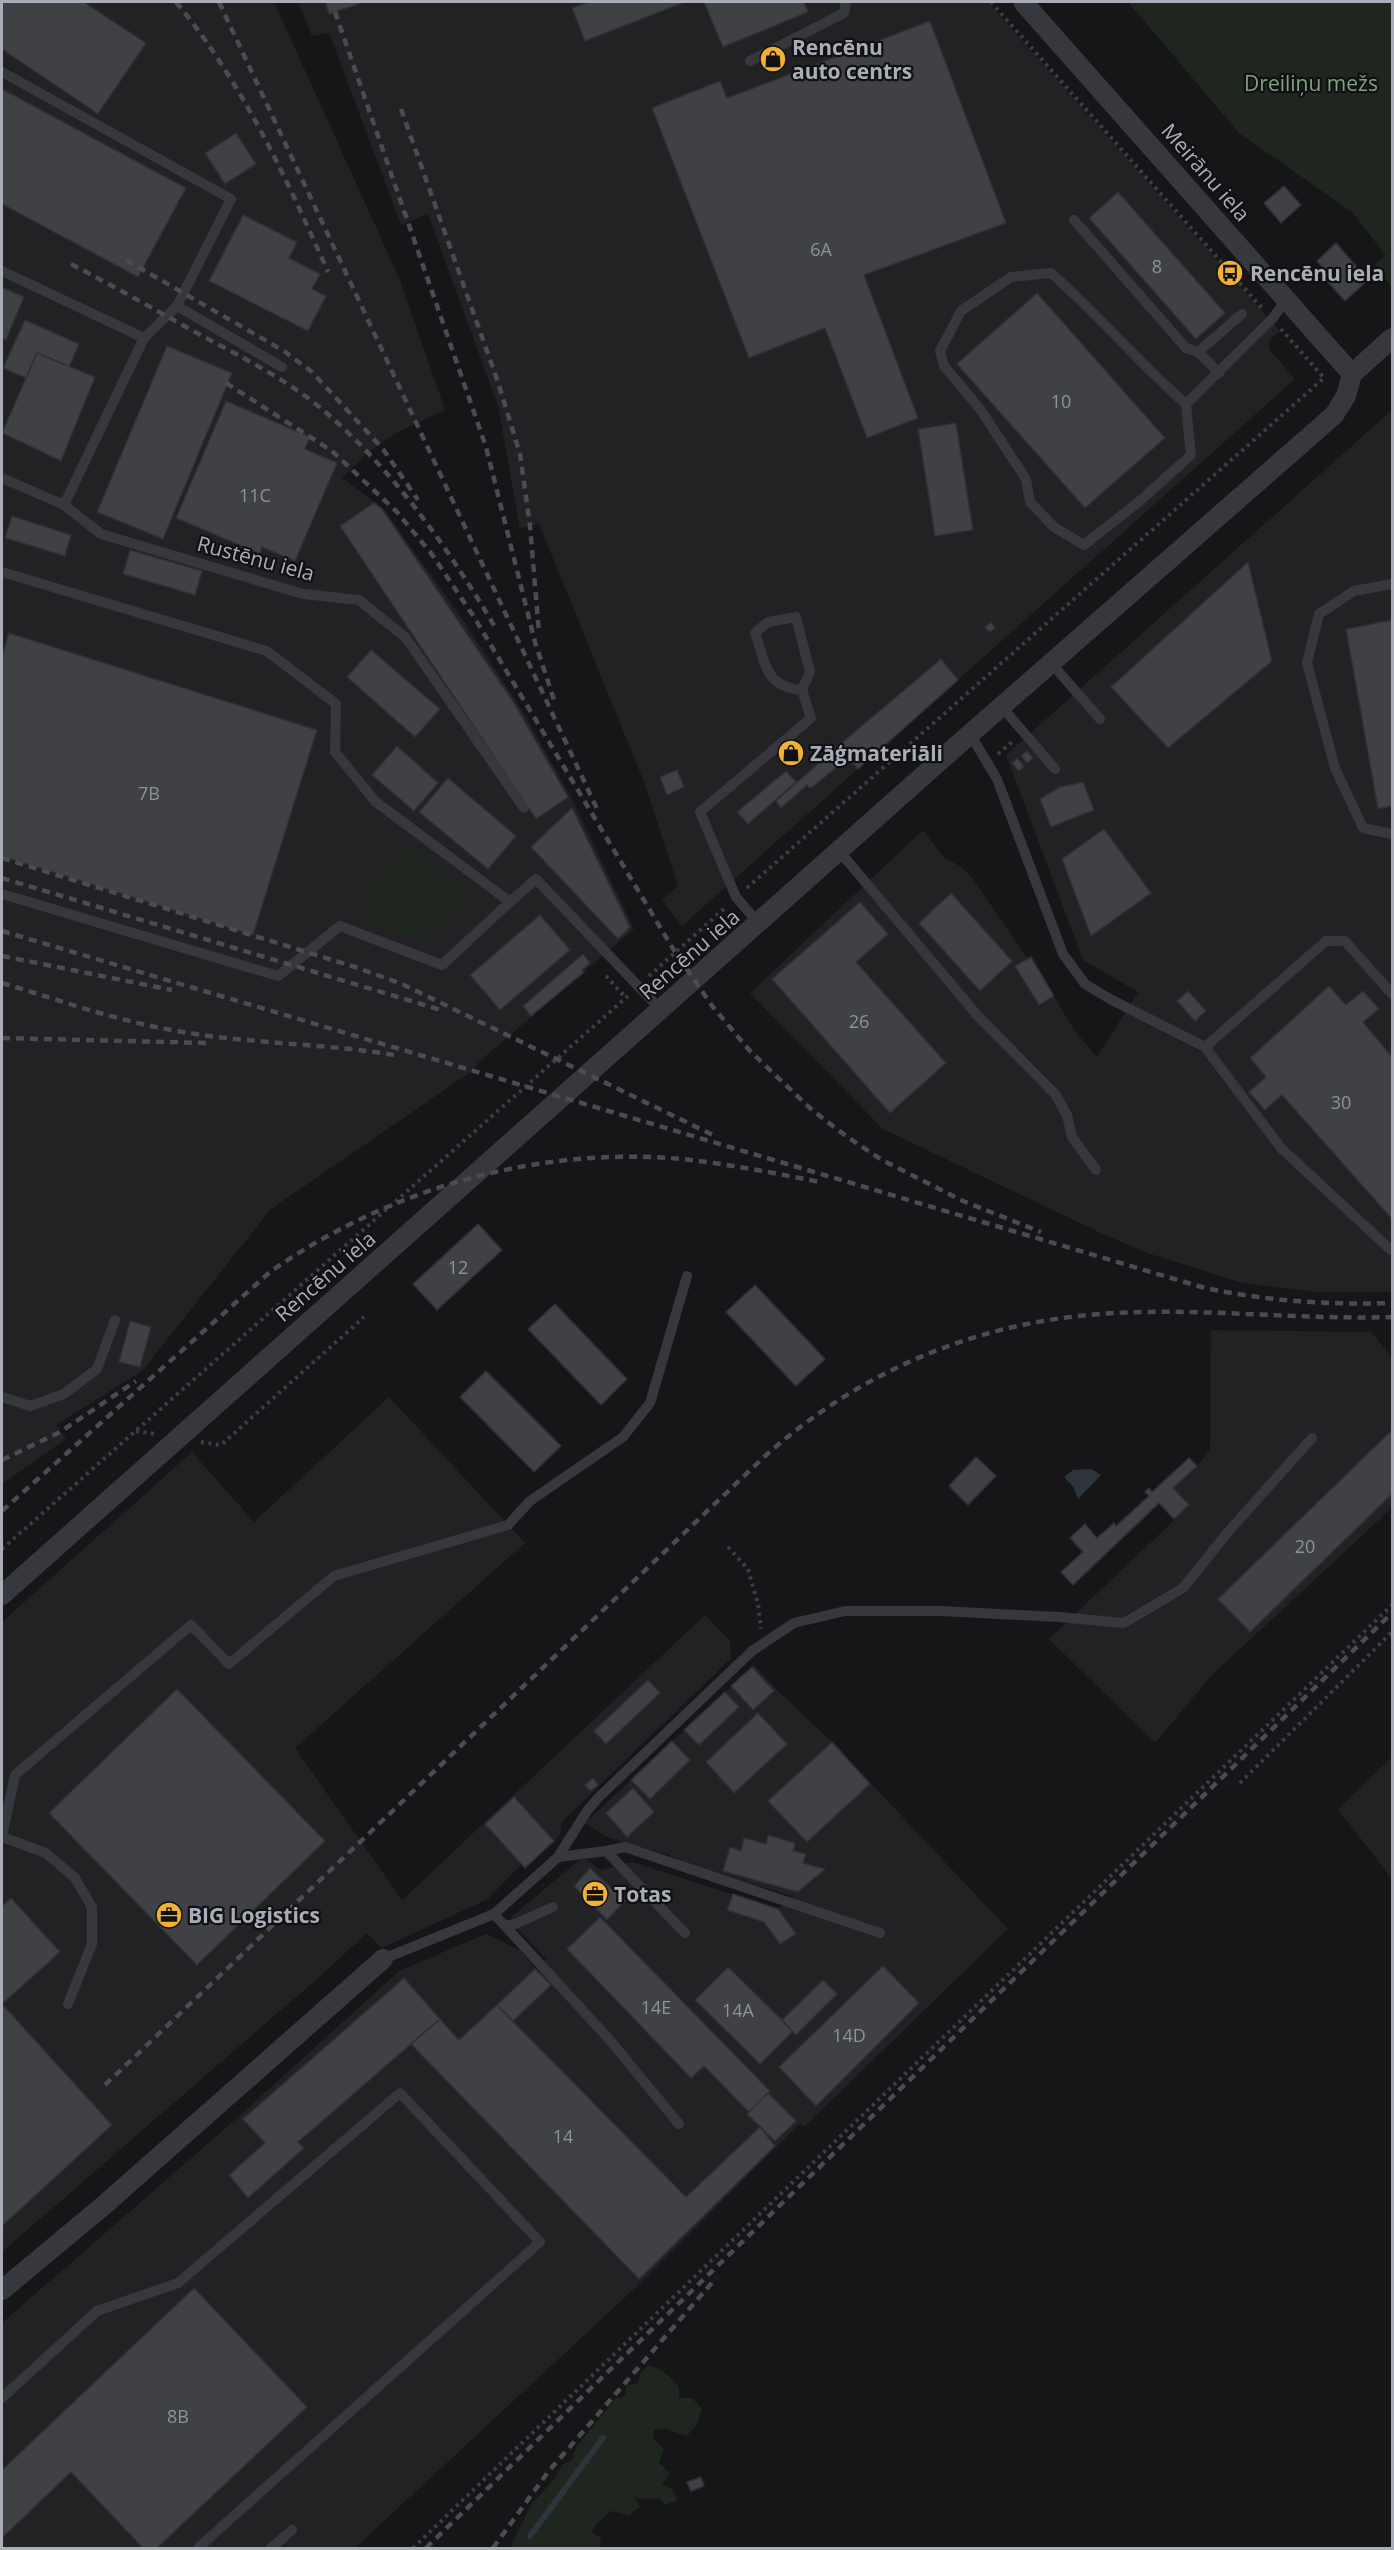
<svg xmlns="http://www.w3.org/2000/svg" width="1394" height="2550" viewBox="0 0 1394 2550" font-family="'Open Sans',sans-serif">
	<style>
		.built { fill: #222225 }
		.green { fill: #1e261f }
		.water { fill: #2c353c }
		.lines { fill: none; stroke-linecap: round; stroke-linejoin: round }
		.stream { stroke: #2c353c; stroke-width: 6 }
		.building { fill: #404145; stroke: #303034; stroke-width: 1.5 }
		.path { stroke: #3d3f44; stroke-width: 4; stroke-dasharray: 3 4.5; stroke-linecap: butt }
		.service { stroke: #37383d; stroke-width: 10 }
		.minor { stroke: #37383d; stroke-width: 20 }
		.rail { stroke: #4a4c52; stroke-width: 4.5; stroke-dasharray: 8 6; stroke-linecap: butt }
		.labels { text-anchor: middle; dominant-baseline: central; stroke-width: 4.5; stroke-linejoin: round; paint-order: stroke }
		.number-label { font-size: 18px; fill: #8e929b }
		.poi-label { font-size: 21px; font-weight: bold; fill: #a8adb8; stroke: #111113; text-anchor: start }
		.park-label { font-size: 21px; fill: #7fa381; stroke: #111113 }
		.street-label { font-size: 21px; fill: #a8adb8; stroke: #111113 }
	</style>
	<rect width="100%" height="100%" fill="#161618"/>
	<g class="built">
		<path d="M2 2H274L400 280 445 410 396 433 368 453 342 478 383 508 461 617 522 710 570 795 634 929 481 1060 472 1071 271 1209 142 1371 56 1425 66 1439 2 1484Z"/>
		<path d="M298 2H988L1280 331 1269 341V349L1295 379 682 926 662 900 678 886 644 782 539 524 520 528 498 406 428 214 401 225 329 33 312 36Z"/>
		<path d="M1392 410V1292H1315L1243 1283 1150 1254 1105 1235 883 1129 750 993 923 830 944 858 960 866 973 879 1027 958 1031 957 1074 1030 1097 1057 1138 992 1083 960 1006 755Z"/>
		<path d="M1211 1330 1371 1332 1392 1357V1508L1213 1674 1155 1743 1049 1639 1189 1506 1173 1488 1197 1466 1210 1450Z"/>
		<path d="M389 1397 525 1543 295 1748 402 1900 705 1615 730 1641 731 1658 562 1822 560 1835 525 1868 522 1864 488 1899 382 1948 367 1933 325 1972 2 2252V1622L192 1452 254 1522Z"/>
		<path d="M754 1665 777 1690 832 1742 1008 1929 804 2127 800 2123 633 2290 355 2548H2V2323L237 2118 399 1971 486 1934 520 1950 536 1969 546 1959 519 1930 511 1917 583 1857 600 1870 632 1862 778 1909 792 1896 693 1866 666 1854 607 1837 585 1823Z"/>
		<path d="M1392 1757V1879L1338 1809Z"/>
	</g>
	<g class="green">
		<path d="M1128 2H1392V288L1375 264 1386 256 1353 213 1239 133Z"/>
		<path d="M412 847 473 896 424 941 363 922V894Z"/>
		<path d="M648 2366C662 2367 670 2377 679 2387V2398H692L702 2409 697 2424 687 2436 666 2429 654 2430 653 2439 664 2449 659 2463 670 2473 662 2485 672 2489 678 2500 665 2505 659 2498 641 2499 634 2497 640 2507 629 2515 611 2511 598 2522 591 2532 601 2538 600 2548H510L532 2503 553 2481 563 2464 572 2460 576 2447 617 2397 621 2398 625 2395 627 2385 638 2383 640 2373Z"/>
	</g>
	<path class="water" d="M1091 1469 1101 1475 1078 1499 1074 1488 1064 1477 1073 1470Z"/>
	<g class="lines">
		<path class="stream" d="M530 2536 603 2438"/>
	</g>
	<g class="building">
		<path d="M2 2H84L146 43 98 114 2 49Z"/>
		<path d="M325 2H364L329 14Z"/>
		<path d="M588 2H685L585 41 572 8Z"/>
		<path d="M704 2H804L808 12 723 47Z"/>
		<path d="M930 21 1006 223 864 275 918 418 867 438 825 328 749 358 652 108 720 81 727 98Z"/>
		<path d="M2 89 186 188 138 277 2 204Z"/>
		<path d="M236 133 256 164 225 184 205 153Z"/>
		<path d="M1284 186 1301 205 1281 223 1264 203Z"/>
		<path d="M1118 192 1225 313 1196 339 1089 218Z"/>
		<path d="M243 215 297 242 289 258 320 274 312 289 326 296 308 331 209 281Z"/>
		<path d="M1336 243 1368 280 1345 301 1326 280 1330 276 1317 261Z"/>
		<path d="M2 287 24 297 6 340 2 338Z"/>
		<path d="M1037 293 1165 438 1085 508 957 364Z"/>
		<path d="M25 320 79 344 69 367 37 353 26 378 3 368Z"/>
		<path d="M167 346 232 373 163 539 97 512Z"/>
		<path d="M37 353 95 377 61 461 2 433Z"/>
		<path d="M226 401 310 437 305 449 337 463 295 561 262 547 260 554 176 518Z"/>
		<path d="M956 423 973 530 935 536 918 429Z"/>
		<path d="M374 503 382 509 514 703 568 797 536 819 340 526Z"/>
		<path d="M12 516 71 535 65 556 5 538Z"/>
		<path d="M130 550 202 571 195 595 123 574Z"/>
		<path d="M1248 562 1272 661 1168 748 1111 687Z"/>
		<path d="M1392 620V806L1378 809 1346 629Z"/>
		<path d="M991 622 995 628 990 632 985 627Z"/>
		<path d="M9 633 317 730 253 935 2 856V656Z"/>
		<path d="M371 650 440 709 415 737 347 677Z"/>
		<path d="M941 659 958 680 858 769 845 755 841 759 843 762 816 784 810 788 807 785 781 808 776 801 838 746Z"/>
		<path d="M397 746 438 783 414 811 372 775Z"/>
		<path d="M1027 751 1033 758 1027 763 1021 756Z"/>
		<path d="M1017 758 1024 766 1019 771 1012 763Z"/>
		<path d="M677 770 684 787 667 795 660 777Z"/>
		<path d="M786 771 796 782 748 824 737 812Z"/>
		<path d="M448 778 516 836 488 869 419 812Z"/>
		<path d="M1083 782 1094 810 1051 827 1040 799 1060 787Z"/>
		<path d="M572 808 630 927 618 939 531 847Z"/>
		<path d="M1104 829 1151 893 1091 936 1062 859Z"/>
		<path d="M951 893 1012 961 980 991 919 923Z"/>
		<path d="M860 902 888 934 856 962 946 1063 890 1113 772 979Z"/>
		<path d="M540 915 570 950 500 1010 470 975Z"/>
		<path d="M583 954 590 963 582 970 584 972 531 1016 523 1006Z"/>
		<path d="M1031 957 1054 996 1039 1005 1015 966Z"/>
		<path d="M1329 986 1346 1005 1363 991 1379 1009 1363 1022 1392 1057V1219L1282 1095 1265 1110 1249 1092 1266 1077 1250 1058Z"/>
		<path d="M1188 991 1206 1011 1195 1021 1177 1001Z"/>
		<path d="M478 1224 502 1250 437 1310 413 1284Z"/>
		<path d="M755 1285 825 1359 796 1386 726 1312Z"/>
		<path d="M555 1304 627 1379 601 1405 528 1329Z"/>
		<path d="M130 1321 151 1327 140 1367 119 1362Z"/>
		<path d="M486 1371 561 1446 534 1472 460 1397Z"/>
		<path d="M1392 1430V1494L1250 1632 1218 1599Z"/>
		<path d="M976 1457 996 1476 968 1505 949 1486Z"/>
		<path d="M1189 1458 1197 1466 1173 1488 1189 1505 1174 1519 1159 1503 1073 1585 1061 1572 1083 1552 1070 1538 1085 1524 1097 1538 1114 1523 1116 1526 1149 1496 1145 1492 1149 1488 1152 1492Z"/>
		<path d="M752 1667 774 1691 753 1710 731 1686Z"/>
		<path d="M648 1680 660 1693 606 1744 594 1731Z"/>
		<path d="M177 1689 325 1841 197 1965 49 1813Z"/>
		<path d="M725 1692 739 1707 699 1745 684 1730Z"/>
		<path d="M758 1713 787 1744 734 1793 706 1762Z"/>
		<path d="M672 1741 690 1760 650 1799 631 1780Z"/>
		<path d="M832 1742 870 1784 807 1842 768 1801Z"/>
		<path d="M593 1778 598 1785 590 1791 585 1785Z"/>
		<path d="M633 1788 654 1812 627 1837 606 1813Z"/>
		<path d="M514 1797 554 1841 525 1868 485 1824Z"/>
		<path d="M768 1835 795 1843 793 1851 806 1854 803 1863 825 1869 798 1892 723 1871 730 1847 741 1851 744 1838 766 1844Z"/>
		<path d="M590 1868 625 1901 607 1920 574 1886Z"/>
		<path d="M733 1894 778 1909 796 1934 780 1944 764 1922 727 1910Z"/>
		<path d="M11 1898 60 1952 2 2004 112 2125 2 2226V1906Z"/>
		<path d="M600 1917 770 2091 749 2112 704 2066 691 2078 567 1949Z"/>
		<path d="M883 1966 919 2003 816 2106 779 2067Z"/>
		<path d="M728 1967 793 2031 760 2064 695 2000Z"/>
		<path d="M535 1969 551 1985 513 2021 497 2005Z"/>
		<path d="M404 1978 440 2019 298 2142 304 2148 248 2198 229 2175 265 2143 243 2119Z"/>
		<path d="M823 1980 837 1994 796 2035 782 2020Z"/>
		<path d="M497 2005 686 2197 760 2127 775 2146 639 2279 411 2044 440 2019 459 2040Z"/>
		<path d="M768 2093 796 2121 775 2141 747 2114Z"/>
		<path d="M194 2288 307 2407 157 2548H143L71 2472 2 2538V2470Z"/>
		<path d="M701 2477 704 2486 691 2491 687 2482Z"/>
	</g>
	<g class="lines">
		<g class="path">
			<path d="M991 2 1262 308"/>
			<path d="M998 754 1013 741"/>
			<path d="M747 888 1324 378 1281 329"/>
			<path d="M606 976 626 998"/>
			<path d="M649 976 726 907"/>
			<path d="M136 1431 155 1434"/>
			<path d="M201 1442 221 1445 364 1317"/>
			<path d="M728 1547 748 1569 758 1604 761 1629"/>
			<path d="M2 1549 628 996"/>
			<path d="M1240 1783 1392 1632"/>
			<path d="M413 2548 1392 1605"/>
		</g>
		<g class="service">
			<path d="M750 61 844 13 846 2"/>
			<path d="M2 72 231 199 177 306 282 367"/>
			<path d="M1074 220 1186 348 1198 352"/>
			<path d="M2 271 144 338 177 306"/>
			<path d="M1219 373 1198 352 1242 314"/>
			<path d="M1186 404C1139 363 1099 315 1051 273L1011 277 961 311 940 351 944 366 980 409 1026 479 1030 502 1054 527 1084 545 1141 500 1191 455 1186 404 1272 319 1286 300"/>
			<path d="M2 478 64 505 101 534 303 594 359 600 406 638 524 808"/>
			<path d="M64 505 144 338"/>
			<path d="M2 572 267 651 336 704 335 752 376 802 510 902 536 879 661 1010"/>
			<path d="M1392 584 1354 591 1319 614 1307 663 1335 768 1363 828 1392 834"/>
			<path d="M1051 663 1100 719"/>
			<path d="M1002 707 1055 769"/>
			<path d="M970 734 997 779 1063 954 1085 984 1110 999 1205 1047 1281 1148 1391 1250 1392 1248"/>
			<path d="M840 852 977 1015 1055 1094 1067 1115 1072 1137 1096 1170"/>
			<path d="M2 894 278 976 340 926 442 965 510 902"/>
			<path d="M759 924 736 897 700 812 811 718 802 690 810 672 796 617 768 622 755 633C766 664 765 687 802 690"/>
			<path d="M1205 1047 1326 941H1345L1392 994"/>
			<path d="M2 1397 30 1406 64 1394 97 1369 115 1320"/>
			<path d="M606 1851 625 1847 880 1933"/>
			<path d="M558 1857 606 1851 685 1933"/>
			<path d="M494 1914 608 2038 679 2124"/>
			<path d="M505 1926 515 1924 553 1907"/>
			<path d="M383 1959 494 1914 558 1857 587 1811 598 1798 752 1651 794 1623 845 1611H941L1059 1617 1124 1623 1183 1588 1228 1532 1312 1438"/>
			<path d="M68 2004 92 1944V1907L75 1878 46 1853 2 1837 15 1775 191 1625 229 1664 334 1576 508 1525 530 1501 623 1437 650 1403 687 1276"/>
			<path d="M2 2398 97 2311 178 2283 400 2093 540 2242 198 2548"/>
			<path d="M271 2548 292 2530"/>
		</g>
		<g class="minor">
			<path d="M1023 2 1352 374"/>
			<path d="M2 1595 970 734 1334 415 1346 396 1352 374 1392 338"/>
			<path d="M2 2290 103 2206 383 1959"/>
		</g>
		<g class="rail">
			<path d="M176 2C242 82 286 177 328 272"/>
			<path d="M219 2 599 813"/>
			<path d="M335 12 486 447 535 642 555 703"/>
			<path d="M401 109 498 382 520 454 530 526 539 633"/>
			<path d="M126 260 284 351 312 372 383 449 418 500"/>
			<path d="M71 264C113 286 154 309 195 332 241 357 291 381 330 416 397 475 450 551 495 627"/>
			<path d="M226 383 332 451 396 511 431 553 474 617 675 952 713 1007 750 1051 812 1110 846 1136 882 1160 963 1201 1041 1232"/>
			<path d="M2 858 355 967 402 984 715 1136"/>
			<path d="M2 878 441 1010"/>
			<path d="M2 931 1205 1288C1268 1301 1328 1305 1392 1303"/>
			<path d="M2 956 172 990"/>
			<path d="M2 983C59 1000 117 1021 177 1031 249 1044 322 1043 394 1055"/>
			<path d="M2 1038 207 1043"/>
			<path d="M2 1460 60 1432 136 1381"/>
			<path d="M2 1511 270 1272C388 1189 537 1146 682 1159 728 1164 774 1173 820 1182"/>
			<path d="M105 2085 765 1456C864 1368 982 1320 1115 1313 1207 1308 1300 1320 1392 1317"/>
			<path d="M426 2548 1392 1613"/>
			<path d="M493 2548 548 2472 716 2278"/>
		</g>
	</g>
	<defs>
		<symbol id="shop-disc" viewBox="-11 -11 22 22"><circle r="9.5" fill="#f2b134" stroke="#111113"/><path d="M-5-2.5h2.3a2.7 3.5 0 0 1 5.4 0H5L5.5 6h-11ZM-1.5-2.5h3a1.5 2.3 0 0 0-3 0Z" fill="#111"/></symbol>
		<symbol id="bus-disc" viewBox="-11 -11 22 22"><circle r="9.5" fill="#f2b134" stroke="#111113"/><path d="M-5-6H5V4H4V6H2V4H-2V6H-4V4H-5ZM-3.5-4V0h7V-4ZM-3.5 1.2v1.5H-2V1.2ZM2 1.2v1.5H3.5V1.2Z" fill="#111"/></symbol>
		<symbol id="office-disc" viewBox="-11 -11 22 22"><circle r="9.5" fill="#f2b134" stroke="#111113"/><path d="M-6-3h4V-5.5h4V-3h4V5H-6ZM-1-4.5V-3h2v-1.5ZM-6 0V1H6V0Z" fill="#111"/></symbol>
	</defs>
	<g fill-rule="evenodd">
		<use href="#shop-disc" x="758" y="44" width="30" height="30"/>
		<use href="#bus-disc" x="1215" y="258" width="30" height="30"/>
		<use href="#shop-disc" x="776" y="738" width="30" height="30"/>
		<use href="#office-disc" x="580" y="1879" width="30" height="30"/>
		<use href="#office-disc" x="154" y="1900" width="30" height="30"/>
	</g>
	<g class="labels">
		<g class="number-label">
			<text x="821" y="249">6A</text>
			<text x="1157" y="266">8</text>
			<text x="1061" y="401">10</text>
			<text x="255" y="495">11C</text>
			<text x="149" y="793">7B</text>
			<text x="859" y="1021">26</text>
			<text x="1341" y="1102">30</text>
			<text x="458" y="1267">12</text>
			<text x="1305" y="1546">20</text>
			<text x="656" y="2007">14E</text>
			<text x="738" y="2010">14A</text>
			<text x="849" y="2035">14D</text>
			<text x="563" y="2136">14</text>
			<text x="178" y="2416">8B</text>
		</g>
		<g class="poi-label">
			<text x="792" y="47">Rencēnu<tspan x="792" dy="24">auto centrs</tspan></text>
			<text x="1250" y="273">Rencēnu iela</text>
			<text x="810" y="753">Zāģmateriāli</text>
			<text x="614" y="1894">Totas</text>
			<text x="188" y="1915">BIG Logistics</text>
		</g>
		<g class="park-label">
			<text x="1311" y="83">Dreiliņu mežs</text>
		</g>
		<g class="street-label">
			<text transform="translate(1206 172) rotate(49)">Meirānu iela</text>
			<text transform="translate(256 558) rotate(15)">Rustēnu iela</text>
			<text transform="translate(689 954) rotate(-41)">Rencēnu iela</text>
			<text transform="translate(325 1276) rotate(-41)">Rencēnu iela</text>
		</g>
	</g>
	<rect width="1394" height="2550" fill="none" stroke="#a8adb8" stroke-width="6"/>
</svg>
